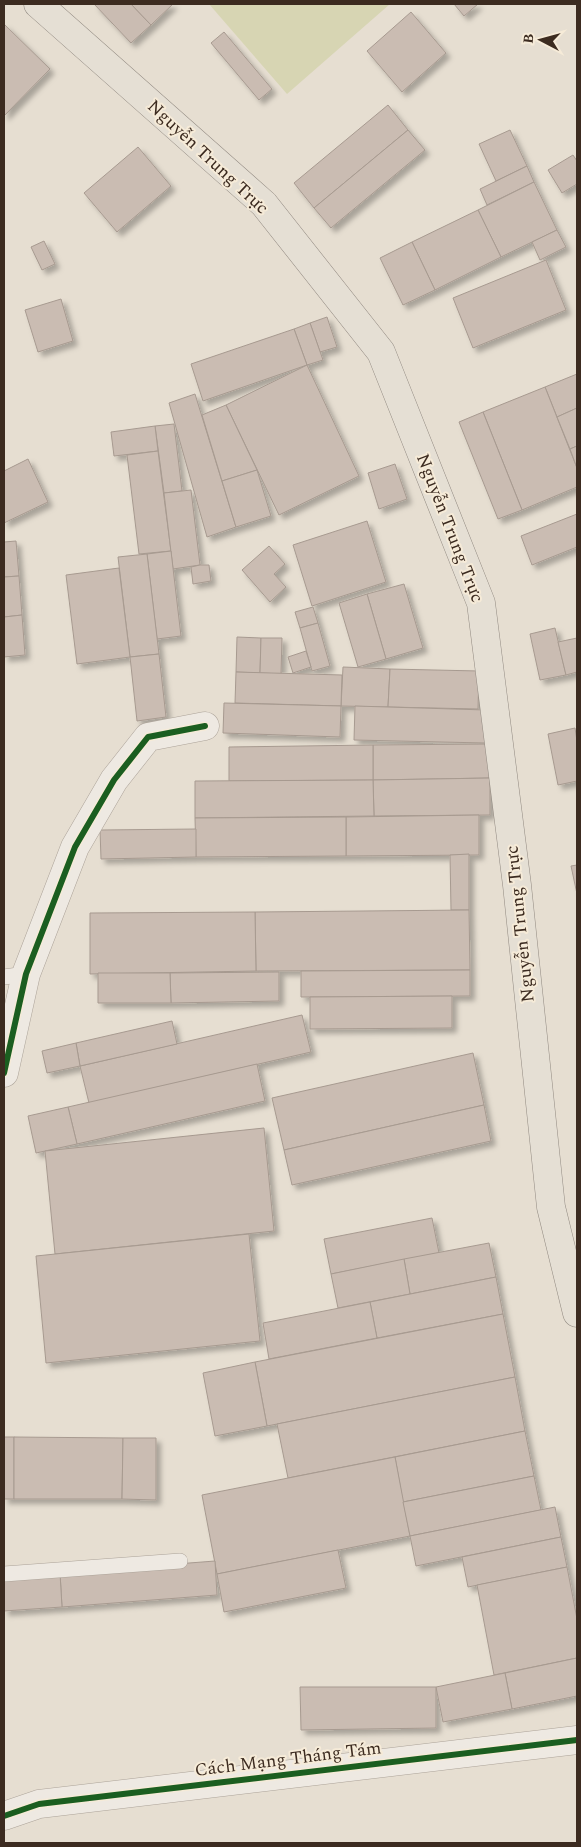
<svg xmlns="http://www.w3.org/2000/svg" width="581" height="1847" viewBox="0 0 581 1847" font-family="Spectral,serif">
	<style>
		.green { fill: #d7d5b3 }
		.building { fill: #cabcb2; stroke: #a79a90; filter: url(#shadow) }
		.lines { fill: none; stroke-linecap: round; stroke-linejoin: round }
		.service-casing { stroke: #aca399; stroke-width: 16 }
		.minor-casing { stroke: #aca399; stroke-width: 29 }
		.tertiary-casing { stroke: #aca399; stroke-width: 29 }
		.primary-casing { stroke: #918980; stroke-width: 29 }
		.service { stroke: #eee9e2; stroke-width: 15 }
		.minor { stroke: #eee9e2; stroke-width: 28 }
		.tertiary { stroke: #eee9e2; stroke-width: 28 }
		.primary { stroke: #e5dfd4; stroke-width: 28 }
		.cycleway-casing { stroke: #f6ebd8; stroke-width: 9 }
		.cycleway { stroke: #1b5e20; stroke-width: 6 }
		.labels { text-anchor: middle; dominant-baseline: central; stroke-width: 4; stroke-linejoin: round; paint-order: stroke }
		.street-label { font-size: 18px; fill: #3c2b20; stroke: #f6ebd8 }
	</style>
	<defs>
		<filter id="shadow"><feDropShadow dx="4.5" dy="4.5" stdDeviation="2.5" flood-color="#0004"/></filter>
	</defs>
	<rect width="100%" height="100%" fill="#e6ded1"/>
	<path class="green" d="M209 4H390L287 94Z"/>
	<g class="building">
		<path d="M94 4H131L151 25 131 43Z"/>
		<path d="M131 4H173L151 25Z"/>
		<path d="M454 4H478L464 16Z"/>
		<path d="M411 12 446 53 402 92 367 51Z"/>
		<path d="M4 24 50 69 4 116Z"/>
		<path d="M224 32 272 89 259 100 211 43Z"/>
		<path d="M388 105 408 130 314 208 294 183Z"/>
		<path d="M408 130 425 150 331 228 314 208Z"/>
		<path d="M510 130 527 166 496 181 479 144Z"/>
		<path d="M138 147 171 186 117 232 84 193Z"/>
		<path d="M573 155 577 161V184L562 193 548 170Z"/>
		<path d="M527 166 534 182 487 205 480 189Z"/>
		<path d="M534 182 557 230 501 257 478 210Z"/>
		<path d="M478 210 501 257 435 290 412 242Z"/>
		<path d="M557 230 566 247 540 260 532 242Z"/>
		<path d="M44 241 55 264 42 270 31 247Z"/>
		<path d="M412 242 435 290 403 305 380 258Z"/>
		<path d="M546 260 566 310 473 348 453 298Z"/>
		<path d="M61 299 73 341 38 352 25 310Z"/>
		<path d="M327 317 337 347 320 352 310 323Z"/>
		<path d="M310 323 323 360 307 365 294 329Z"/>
		<path d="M294 329 307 365 203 401 191 364Z"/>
		<path d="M307 365 359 476 279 515 226 405Z"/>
		<path d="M577 374V408L557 417 545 387Z"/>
		<path d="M545 387 577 468V487L522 510 483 412Z"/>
		<path d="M195 394 236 527 207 537 169 403Z"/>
		<path d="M226 405 257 470 222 481 202 415Z"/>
		<path d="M577 408V446L570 449 557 417Z"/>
		<path d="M483 412 522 510 498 519 459 422Z"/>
		<path d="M174 424 182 491 164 493 155 426Z"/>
		<path d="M155 426 158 451 114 456 111 432Z"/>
		<path d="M577 446V468L570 449Z"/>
		<path d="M158 451 171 551 139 554 127 455Z"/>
		<path d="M28 459 48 502 4 523V471Z"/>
		<path d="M395 464 407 499 379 509 368 473Z"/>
		<path d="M257 470 271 516 236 527 222 481Z"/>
		<path d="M191 490 200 565 173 569 164 493Z"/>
		<path d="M577 514V547L532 565 521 536Z"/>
		<path d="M367 521 386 582 312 606 293 545Z"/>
		<path d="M16 541 19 576 4 577V542Z"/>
		<path d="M269 546 285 564 274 574 286 587 270 602 242 570Z"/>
		<path d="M171 551 181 636 157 639 147 554Z"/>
		<path d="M147 554 159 654 130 657 118 557Z"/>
		<path d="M200 565H209L211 581 193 584 191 567Z"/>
		<path d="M119 568 130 657 77 664 66 575Z"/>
		<path d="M19 576 22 615 4 617V577Z"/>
		<path d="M404 584 423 648 386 659 367 594Z"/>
		<path d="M367 594 386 659 358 667 339 603Z"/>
		<path d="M313 607 318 623 300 628 295 612Z"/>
		<path d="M22 615 25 655 4 657V617Z"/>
		<path d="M318 623 330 666 312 671 300 628Z"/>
		<path d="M555 628 566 675 540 680 530 634Z"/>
		<path d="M237 637 261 638 260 673 236 672Z"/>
		<path d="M261 638H282L281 674 260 673Z"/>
		<path d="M577 638V672L566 675 558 642Z"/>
		<path d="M306 651 311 667 293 673 288 657Z"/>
		<path d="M159 654 166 717 137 721 130 657Z"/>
		<path d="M343 667 390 669 388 707 341 706Z"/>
		<path d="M390 669 479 671 478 709 388 707Z"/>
		<path d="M236 672 342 675 341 706 235 703Z"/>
		<path d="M224 703 341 706 340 737 223 733Z"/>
		<path d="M355 706 486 710 485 743 354 740Z"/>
		<path d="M575 728 577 741V781L558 785 548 734Z"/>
		<path d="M489 744 490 778 373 780V745Z"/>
		<path d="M373 745V780L229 781V747Z"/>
		<path d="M490 778V815L374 816 373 780Z"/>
		<path d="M373 780 374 816 195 818V781Z"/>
		<path d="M479 815V855L346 856V817Z"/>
		<path d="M346 817V856L196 857 195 818Z"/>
		<path d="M196 829V857L101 859 100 830Z"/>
		<path d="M469 854V910H451L450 855Z"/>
		<path d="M577 865V894L571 866Z"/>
		<path d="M469 910 470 970 256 971 255 912Z"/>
		<path d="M255 912 256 971 90 974V913Z"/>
		<path d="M470 970V996L301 997V971Z"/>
		<path d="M279 972V1001L171 1003 170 973Z"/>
		<path d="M98 973H170L171 1003H98Z"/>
		<path d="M452 996V1028L310 1029V997Z"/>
		<path d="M302 1015 311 1052 89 1103 80 1066Z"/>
		<path d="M172 1021 177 1044 80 1066 76 1043Z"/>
		<path d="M76 1043 80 1066 47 1073 42 1051Z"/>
		<path d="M473 1053 484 1105 284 1150 272 1098Z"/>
		<path d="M257 1064 265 1101 77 1144 68 1107Z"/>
		<path d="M484 1105 491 1141 292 1185 284 1150Z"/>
		<path d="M68 1107 77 1144 36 1153 28 1116Z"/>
		<path d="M264 1128 274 1231 55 1254 45 1151Z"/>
		<path d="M432 1218 439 1253 331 1274 324 1239Z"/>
		<path d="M249 1234 260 1341 46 1363 36 1256Z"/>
		<path d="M489 1243 496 1277 410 1294 404 1259Z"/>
		<path d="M404 1259 410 1294 338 1308 331 1274Z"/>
		<path d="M496 1277 503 1314 377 1338 370 1302Z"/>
		<path d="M370 1302 377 1338 269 1359 263 1323Z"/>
		<path d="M503 1314 515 1377 267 1426 255 1362Z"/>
		<path d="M255 1362 267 1426 215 1436 203 1373Z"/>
		<path d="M515 1377 525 1431 288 1478 277 1424Z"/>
		<path d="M525 1431 534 1476 403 1502 395 1457Z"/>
		<rect x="4" y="1437" width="10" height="62"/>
		<path d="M14 1437 123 1438 122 1499H14Z"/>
		<path d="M123 1438H156V1500L122 1499Z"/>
		<path d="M395 1457 410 1536 217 1574 202 1495Z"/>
		<path d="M534 1476 541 1510 410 1536 403 1502Z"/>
		<path d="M555 1507 561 1537 416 1566 410 1536Z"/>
		<path d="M561 1537 567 1567 468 1587 462 1557Z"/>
		<path d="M338 1550 346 1588 224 1612 217 1574Z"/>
		<path d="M215 1561 217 1595 62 1607 60 1573Z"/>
		<path d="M567 1567 577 1619V1658L494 1675 477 1585Z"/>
		<path d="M60 1573 62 1607 4 1611V1577Z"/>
		<path d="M577 1658V1696L512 1709 505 1673Z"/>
		<path d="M505 1673 512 1709 443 1722 436 1687Z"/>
		<path d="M300 1687H436V1728L301 1730Z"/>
	</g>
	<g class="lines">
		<defs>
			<g id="service">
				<path d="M4 977 26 974"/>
				<path d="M4 1574 180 1561"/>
			</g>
			<path id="minor" d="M4 1073 26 974 75 847 114 780 148 737 205 726"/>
			<path id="tertiary" d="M4 1816 39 1804 577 1740"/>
			<path id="primary" d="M38 4 264 204 381 352 481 603 517 885 551 1207 577 1313"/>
		</defs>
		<use href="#service" class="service-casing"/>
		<use href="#minor" class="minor-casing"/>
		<use href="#tertiary" class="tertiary-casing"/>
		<use href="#primary" class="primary-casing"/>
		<use href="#service" class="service"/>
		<use href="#minor" class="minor"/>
		<use href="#tertiary" class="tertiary"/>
		<use href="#primary" class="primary"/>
		<defs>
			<g id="cycleway">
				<path d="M4 1073 26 974 75 847 114 780 148 737 205 726"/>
				<path d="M4 1816 39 1804 577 1740"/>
			</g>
		</defs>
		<use href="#cycleway" class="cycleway-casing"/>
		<use href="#cycleway" class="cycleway"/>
	</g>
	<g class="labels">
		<g class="street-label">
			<text transform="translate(208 157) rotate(43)">Nguyễn Trung Trực</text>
			<text transform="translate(450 528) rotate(69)">Nguyễn Trung Trực</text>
			<text transform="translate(520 924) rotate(-96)">Nguyễn Trung Trực</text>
			<text transform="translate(288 1759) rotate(-7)">Cách Mạng Tháng Tám</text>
		</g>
	</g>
	<rect width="581" height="1847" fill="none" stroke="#3c2b20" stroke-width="10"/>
	<g transform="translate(541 40) rotate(276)" stroke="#f6ebd8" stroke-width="4" paint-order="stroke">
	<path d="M0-4L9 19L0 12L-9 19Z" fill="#3c2b20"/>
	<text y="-8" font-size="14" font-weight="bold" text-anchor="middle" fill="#3c2b20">B</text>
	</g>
</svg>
